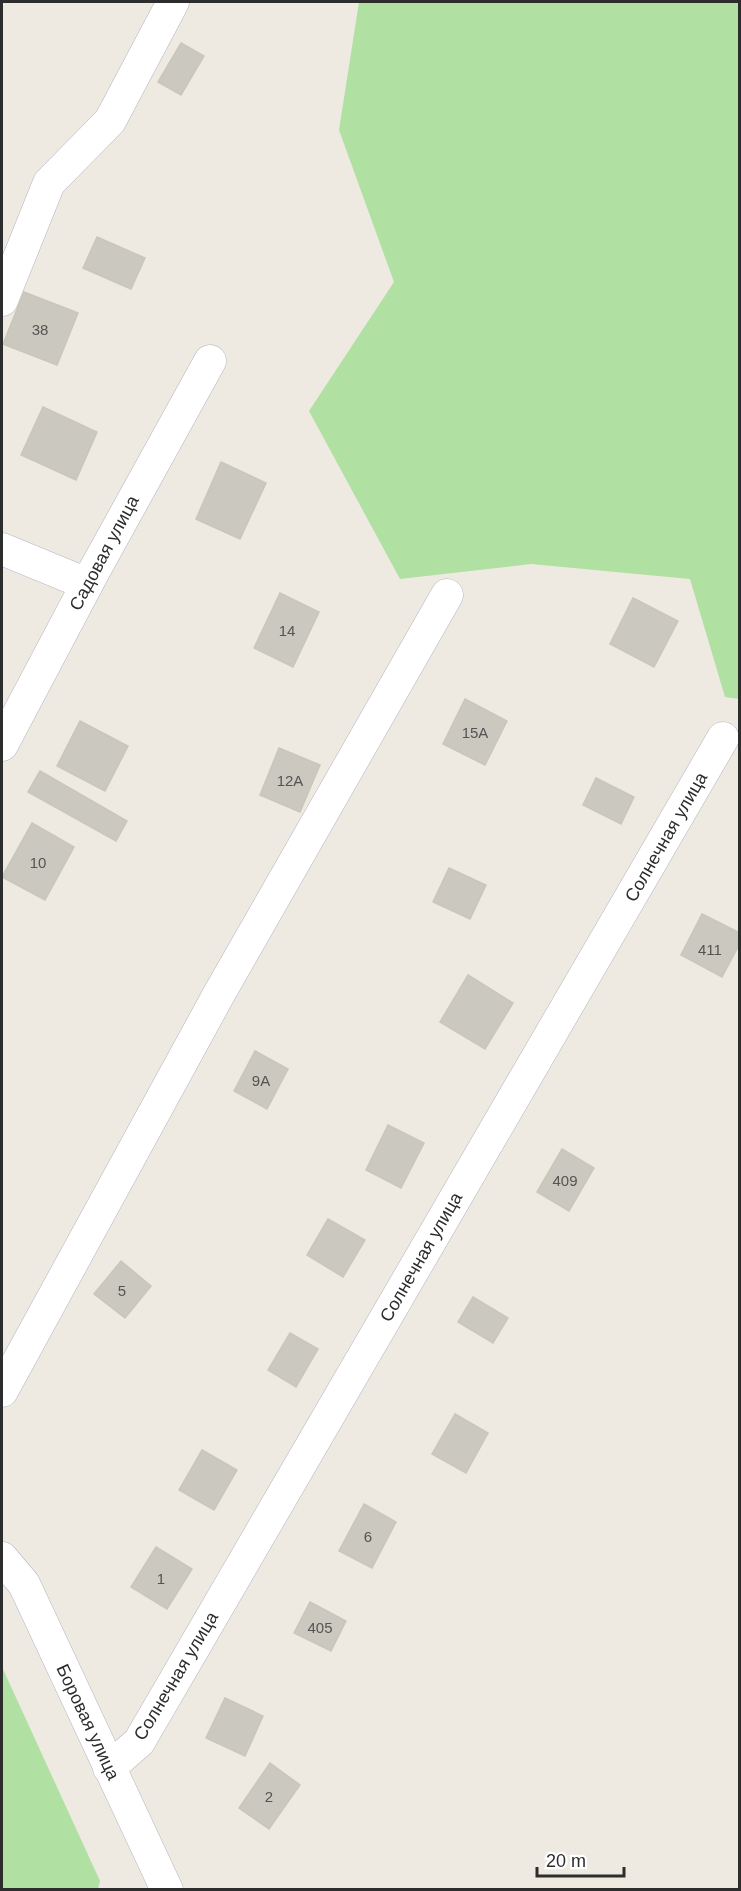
<svg xmlns="http://www.w3.org/2000/svg" width="741" height="1891" viewBox="0 0 741 1891" font-family="Helvetica,sans-serif">
	<style>
		.green { fill: #b0e0a2 }
		.building { fill: #cac8bf; stroke: #c9c6ba; stroke-width: 1.5 }
		.lines { fill: none; stroke-linecap: round; stroke-linejoin: round }
		.street-casing { stroke: #b4b5c0; stroke-width: 33 }
		.street { stroke: #fff; stroke-width: 32 }
		.labels { text-anchor: middle; dominant-baseline: central; stroke-width: 4.5; stroke-linejoin: round; paint-order: stroke }
		.number-label { font-size: 15px; fill: #545452 }
		.street-label { font-size: 18px; fill: #2d2d2d; stroke: #fff }
	</style>
	<rect width="100%" height="100%" fill="#eeeae1"/>
	<g class="green">
		<path d="M359 2H739V699L725 697 690 579 531 564 400 579 309 411 394 282 339 130Z"/>
		<path d="M2 1667 100 1881 98 1889H2Z"/>
	</g>
	<g class="building">
		<path d="M181 43 204 56 181 95 158 82Z"/>
		<path d="M97 237 145 258 131 289 83 268Z"/>
		<path d="M24 292 78 313 57 365 3 344Z"/>
		<path d="M43 407 97 432 76 480 21 455Z"/>
		<path d="M221 462 266 483 240 539 196 519Z"/>
		<path d="M280 593 319 612 293 667 254 648Z"/>
		<path d="M633 598 678 621 654 667 610 644Z"/>
		<path d="M465 699 507 721 485 765 443 744Z"/>
		<path d="M80 721 128 746 105 791 57 766Z"/>
		<path d="M279 748 320 765 300 812 260 795Z"/>
		<path d="M40 771 127 821 116 841 28 792Z"/>
		<path d="M596 778 634 797 621 824 583 805Z"/>
		<path d="M32 823 74 847 45 900 2 877Z"/>
		<path d="M449 868 486 885 470 919 433 902Z"/>
		<path d="M702 914 740 933V943L722 977 681 955Z"/>
		<path d="M468 975 513 1003 485 1049 440 1022Z"/>
		<path d="M255 1051 288 1069 267 1109 234 1091Z"/>
		<path d="M388 1125 424 1143 401 1188 366 1170Z"/>
		<path d="M562 1149 594 1168 569 1211 537 1192Z"/>
		<path d="M328 1219 365 1240 343 1277 307 1255Z"/>
		<path d="M121 1261 151 1286 125 1318 94 1294Z"/>
		<path d="M473 1297 508 1318 493 1343 458 1322Z"/>
		<path d="M290 1333 318 1349 296 1387 268 1370Z"/>
		<path d="M455 1414 488 1433 466 1473 432 1454Z"/>
		<path d="M202 1450 237 1470 214 1510 179 1490Z"/>
		<path d="M364 1504 396 1522 372 1568 339 1551Z"/>
		<path d="M156 1547 192 1569 167 1609 131 1587Z"/>
		<path d="M310 1602 346 1621 331 1651 294 1633Z"/>
		<path d="M225 1698 263 1716 245 1756 206 1738Z"/>
		<path d="M270 1763 300 1785 269 1829 239 1808Z"/>
	</g>
	<g class="lines">
		<defs>
			<g id="street">
				<path d="M2 300 49 183 110 121 173 2"/>
				<path d="M2 549 87 584"/>
				<path d="M2 745 94 571 210 361"/>
				<path d="M2 1391 219 994 447 595"/>
				<path d="M2 1558 24 1584 167 1890"/>
				<path d="M109 1768 139 1742 723 738"/>
			</g>
		</defs>
		<use href="#street" class="street-casing"/>
		<use href="#street" class="street"/>
	</g>
	<g class="labels">
		<g class="number-label">
			<text x="40" y="329">38</text>
			<text x="287" y="630">14</text>
			<text x="475" y="732">15А</text>
			<text x="290" y="780">12А</text>
			<text x="38" y="862">10</text>
			<text x="710" y="949">411</text>
			<text x="261" y="1080">9А</text>
			<text x="565" y="1180">409</text>
			<text x="122" y="1290">5</text>
			<text x="368" y="1536">6</text>
			<text x="161" y="1578">1</text>
			<text x="320" y="1627">405</text>
			<text x="269" y="1796">2</text>
		</g>
		<g class="street-label">
			<text transform="translate(104 553) rotate(-62)">Садовая улица</text>
			<text transform="translate(666 837) rotate(-60)">Солнечная улица</text>
			<text transform="translate(421 1257) rotate(-60)">Солнечная улица</text>
			<text transform="translate(176 1676) rotate(-59)">Солнечная улица</text>
			<text transform="translate(88 1722) rotate(65)">Боровая улица</text>
		</g>
	</g>
	<rect width="741" height="1891" fill="none" stroke="#2d2d2d" stroke-width="6"/>
	<path d="M537 1867v9h87v-9" fill="none" stroke="#2d2d2d" stroke-width="3"/>
	<text x="546" y="1867" font-size="18" fill="#2d2d2d" stroke="#ffffff" stroke-width="4.5" paint-order="stroke">20 m</text>
</svg>
